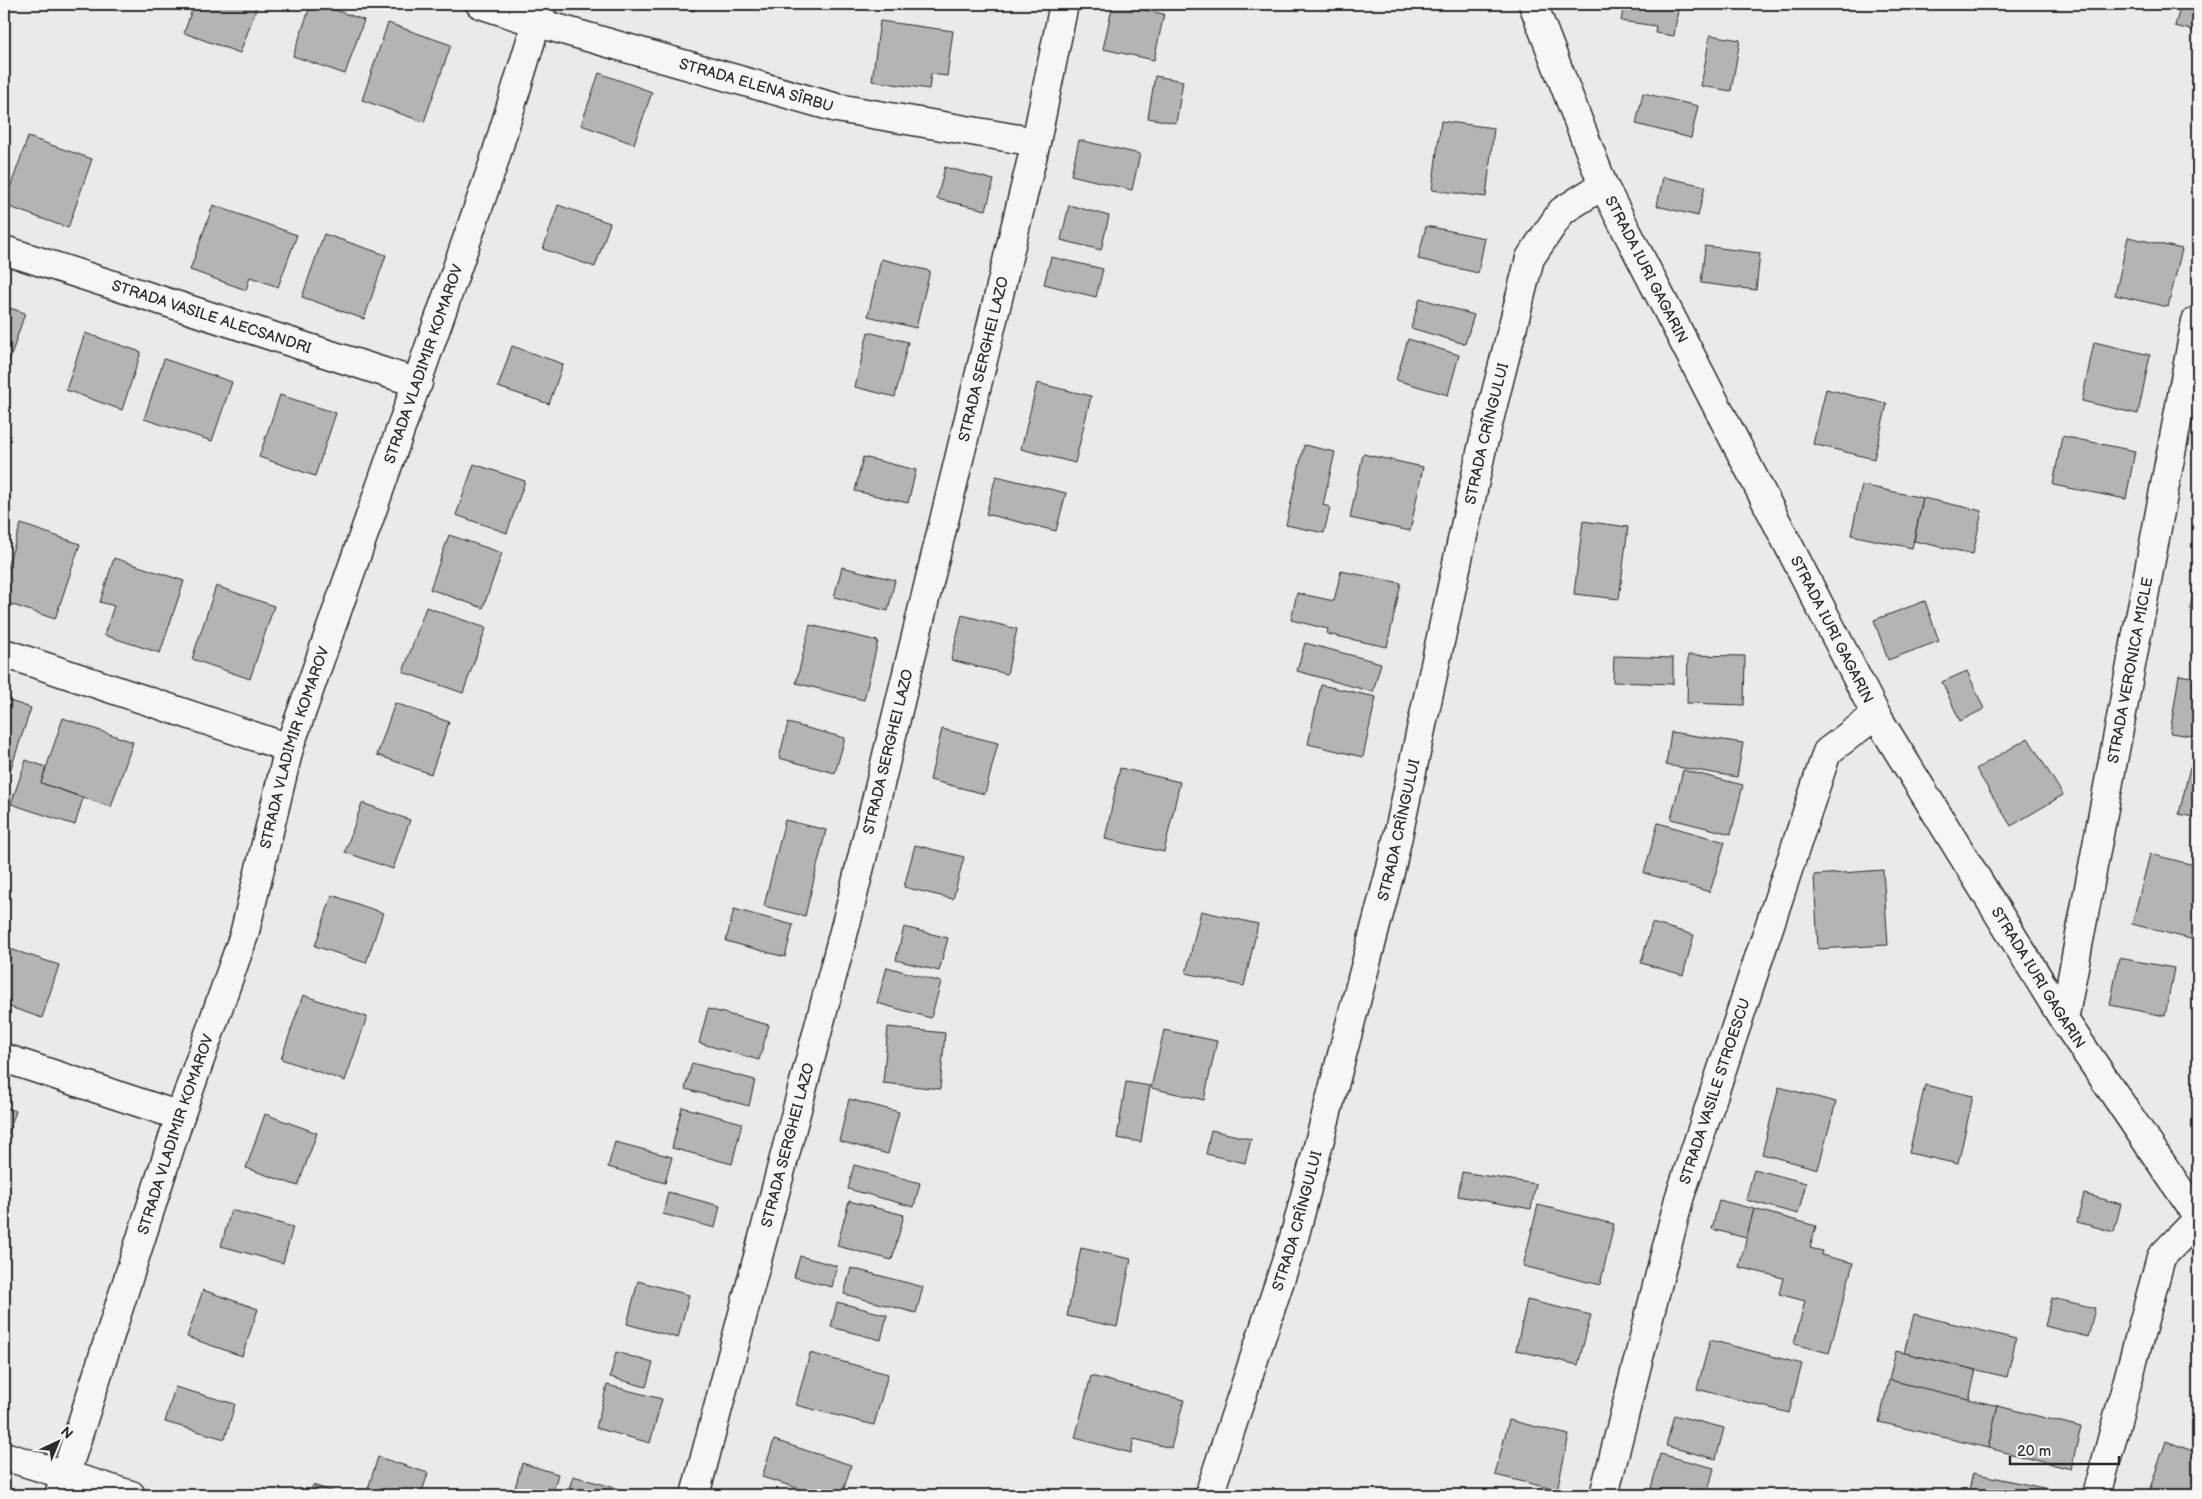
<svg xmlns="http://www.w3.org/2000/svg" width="2202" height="1499" viewBox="0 0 2202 1499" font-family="'Balsamiq Sans',sans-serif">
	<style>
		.building { fill: #b4b4b1; stroke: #2b2b2b }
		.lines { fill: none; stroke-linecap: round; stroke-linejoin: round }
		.minor-casing { stroke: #2b2b2b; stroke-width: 31 }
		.tertiary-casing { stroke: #2b2b2b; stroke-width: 31 }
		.secondary-casing { stroke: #2b2b2b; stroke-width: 31 }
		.minor { stroke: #f6f6f2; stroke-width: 28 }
		.tertiary { stroke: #f6f6f2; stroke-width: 28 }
		.secondary { stroke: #f6f6f2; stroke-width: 28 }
		.labels { text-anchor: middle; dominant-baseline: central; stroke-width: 4.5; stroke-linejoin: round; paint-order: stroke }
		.street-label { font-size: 15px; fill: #2b2b2b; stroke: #f6f6f2 }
	</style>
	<rect width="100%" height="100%" fill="#eaeae6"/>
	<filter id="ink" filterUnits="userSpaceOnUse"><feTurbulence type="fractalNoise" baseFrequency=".02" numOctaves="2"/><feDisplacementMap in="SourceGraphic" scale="10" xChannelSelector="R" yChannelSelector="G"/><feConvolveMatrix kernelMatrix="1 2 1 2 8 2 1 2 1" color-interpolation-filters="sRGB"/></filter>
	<g filter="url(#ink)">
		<g class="building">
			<path d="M194 4H258L240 53 184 33Z"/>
			<path d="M311 4H318L364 20 345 74 293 56Z"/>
			<path d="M674 4H696L694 11Z"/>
			<path d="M1113 4 1164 14 1154 60 1103 49Z"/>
			<path d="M1624 4H1679L1674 36 1655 33 1656 26 1621 21Z"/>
			<path d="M2181 4H2198V32L2175 26Z"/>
			<path d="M880 21 953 31 947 76 931 74 929 89 872 81Z"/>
			<path d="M388 23 451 45 424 122 362 100Z"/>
			<path d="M1710 35 1740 40 1731 91 1701 86Z"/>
			<path d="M599 73 652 92 634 144 581 125Z"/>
			<path d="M1155 76 1183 81 1176 123 1148 118Z"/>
			<path d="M1643 93 1698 106 1691 138 1636 124Z"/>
			<path d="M1441 121 1494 128 1486 197 1432 190Z"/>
			<path d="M28 137 92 159 68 228 4 205Z"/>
			<path d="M1079 140 1140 154 1132 190 1071 175Z"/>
			<path d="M945 167 994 180 986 210 937 199Z"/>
			<path d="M1663 177 1705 186 1698 216 1657 206Z"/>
			<path d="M213 205 297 235 278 287 250 277 246 290 190 270Z"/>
			<path d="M558 205 610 223 595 267 543 249Z"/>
			<path d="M1069 205 1109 216 1101 250 1061 240Z"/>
			<path d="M1426 226 1485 238 1478 273 1418 259Z"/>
			<path d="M324 234 386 255 364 319 302 297Z"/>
			<path d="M2128 237 2182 249 2168 307 2115 295Z"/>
			<path d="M1705 246 1760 253 1756 290 1701 283Z"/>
			<path d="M1051 257 1103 269 1096 297 1044 284Z"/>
			<path d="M881 259 930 271 916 328 868 316Z"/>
			<path d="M1420 298 1474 315 1465 344 1411 328Z"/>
			<path d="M4 306 25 313 7 368 4 367Z"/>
			<path d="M868 332 908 342 895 397 855 387Z"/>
			<path d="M85 333 141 352 122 410 66 390Z"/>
			<path d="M1408 339 1459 355 1448 395 1396 380Z"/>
			<path d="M2094 342 2150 355 2138 414 2082 401Z"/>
			<path d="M512 346 563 364 549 404 498 387Z"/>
			<path d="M164 359 232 382 212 441 144 419Z"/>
			<path d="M1037 383 1091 396 1075 463 1021 449Z"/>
			<path d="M1826 389 1887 404 1874 459 1813 444Z"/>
			<path d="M280 395 336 413 315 476 259 457Z"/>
			<path d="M2062 436 2135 451 2126 499 2053 485Z"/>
			<path d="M1304 445 1335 452 1323 505 1330 507 1324 533 1286 525Z"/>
			<path d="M1363 454 1423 467 1410 531 1350 518Z"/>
			<path d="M863 457 916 470 908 503 855 491Z"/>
			<path d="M474 464 525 481 507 533 456 515Z"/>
			<path d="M996 476 1066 493 1056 531 986 514Z"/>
			<path d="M1862 485 1923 498 1912 548 1851 535Z"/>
			<path d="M1923 498 1982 511 1973 554 1914 541Z"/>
			<path d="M1583 521 1628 527 1619 599 1574 594Z"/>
			<path d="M21 524 80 544 55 619 4 602V577Z"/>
			<path d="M449 535 502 553 483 608 430 589Z"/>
			<path d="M114 558 184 581 160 653 104 635 114 606 100 602Z"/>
			<path d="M842 567 895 580 888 611 834 597Z"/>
			<path d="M1341 571 1401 583 1387 647 1327 634 1328 629 1291 620 1297 593 1334 601Z"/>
			<path d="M2195 581 2198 582V610L2190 609Z"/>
			<path d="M216 586 274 606 250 679 192 659Z"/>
			<path d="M1925 601 1939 641 1888 660 1874 620Z"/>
			<path d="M426 607 486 628 463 693 403 672Z"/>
			<path d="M962 615 1017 629 1007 674 951 660Z"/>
			<path d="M810 625 878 641 864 700 796 683Z"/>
			<path d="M1305 643 1381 663 1373 692 1297 671Z"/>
			<path d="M1688 655 1745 656 1744 705 1687 703Z"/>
			<path d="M1614 656 1673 658V684L1613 682Z"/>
			<path d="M1967 671 1984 709 1960 721 1942 682Z"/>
			<path d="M2179 675 2198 678V737L2170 733Z"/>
			<path d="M1321 685 1376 697 1363 757 1308 744Z"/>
			<path d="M4 699 31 708 9 774 4 772Z"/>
			<path d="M395 703 449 722 431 774 377 755Z"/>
			<path d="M63 718 133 742 111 807 41 783Z"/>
			<path d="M788 723 845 738 835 773 779 758Z"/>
			<path d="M942 729 998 743 985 794 930 780Z"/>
			<path d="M1671 732 1743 743 1737 777 1666 765Z"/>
			<path d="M2028 738 2063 795 2011 826 1976 769Z"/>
			<path d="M26 760 46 767 41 783 83 798 75 825 11 804Z"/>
			<path d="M2190 767 2198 769V818L2179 814Z"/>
			<path d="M1120 768 1180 782 1164 852 1105 839Z"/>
			<path d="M1683 770 1743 785 1731 834 1671 819Z"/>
			<path d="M362 803 410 820 393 869 345 852Z"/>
			<path d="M785 820 826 830 805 916 764 906Z"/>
			<path d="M1658 823 1725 842 1710 892 1644 873Z"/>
			<path d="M915 845 964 857 953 899 904 887Z"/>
			<path d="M2150 854 2198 866V941L2132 924Z"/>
			<path d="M1883 870 1888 945 1818 949 1814 875Z"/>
			<path d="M332 895 383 913 366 963 315 946Z"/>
			<path d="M734 909 793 925 785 957 726 941Z"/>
			<path d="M1201 911 1258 924 1244 986 1186 973Z"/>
			<path d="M1652 923 1694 935 1683 975 1641 963Z"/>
			<path d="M904 927 948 938 939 971 896 960Z"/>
			<path d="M4 947 59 965 42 1018 4 1005Z"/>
			<path d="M2119 958 2174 968 2165 1016 2110 1005Z"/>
			<path d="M887 967 941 982 931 1018 877 1003Z"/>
			<path d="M303 995 367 1017 345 1081 281 1059Z"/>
			<path d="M708 1009 769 1025 759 1060 699 1043Z"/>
			<path d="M888 1027 945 1033 940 1089 883 1083Z"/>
			<path d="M1164 1030 1217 1041 1204 1100 1151 1088Z"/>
			<path d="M692 1063 755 1080 749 1106 685 1089Z"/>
			<path d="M1126 1082 1150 1086 1141 1142 1117 1138Z"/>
			<path d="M1925 1085 1973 1096 1958 1164 1909 1153Z"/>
			<path d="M1779 1087 1836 1102 1818 1169 1762 1154Z"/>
			<path d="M849 1099 899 1112 888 1154 839 1141Z"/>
			<path d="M4 1107 16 1111 4 1146Z"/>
			<path d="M682 1107 742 1123 732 1164 672 1148Z"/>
			<path d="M265 1114 317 1133 298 1186 246 1168Z"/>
			<path d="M1211 1130 1251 1139 1245 1163 1206 1154Z"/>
			<path d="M615 1142 672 1157 665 1183 608 1167Z"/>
			<path d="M854 1165 920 1183 914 1207 848 1189Z"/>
			<path d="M1754 1169 1806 1183 1798 1214 1746 1200Z"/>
			<path d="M1462 1172 1536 1184 1531 1209 1458 1196Z"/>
			<path d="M668 1192 720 1206 715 1228 663 1214Z"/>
			<path d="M2084 1194 2121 1204 2114 1232 2077 1222Z"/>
			<path d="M1719 1200 1754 1209 1746 1238 1712 1229Z"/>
			<path d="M849 1201 904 1215 892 1260 837 1246Z"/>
			<path d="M1538 1205 1614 1224 1600 1285 1523 1266Z"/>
			<path d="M1754 1209 1816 1226 1810 1248 1822 1251 1821 1255 1853 1263 1829 1353 1794 1344 1805 1301 1779 1294 1783 1278 1739 1267Z"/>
			<path d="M231 1210 293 1227 283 1263 221 1246Z"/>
			<path d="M1081 1248 1131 1259 1117 1327 1067 1316Z"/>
			<path d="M800 1256 837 1266 832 1287 794 1277Z"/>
			<path d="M851 1268 923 1287 916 1313 844 1294Z"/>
			<path d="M638 1281 689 1295 678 1338 627 1324Z"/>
			<path d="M203 1290 258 1309 242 1356 187 1337Z"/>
			<path d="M2052 1298 2095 1308 2088 1337 2045 1326Z"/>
			<path d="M1527 1300 1591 1315 1578 1365 1516 1350Z"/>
			<path d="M837 1302 887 1315 881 1340 831 1327Z"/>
			<path d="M1914 1314 2016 1339 2007 1377 1904 1353Z"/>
			<path d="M1710 1340 1802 1364 1789 1413 1697 1389Z"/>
			<path d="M1896 1351 1976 1370 1969 1400 1889 1380Z"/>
			<path d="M616 1352 653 1363 646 1387 610 1377Z"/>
			<path d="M810 1353 888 1374 874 1425 796 1405Z"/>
			<path d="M1091 1376 1184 1400 1171 1448 1134 1439 1131 1453 1075 1438Z"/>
			<path d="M1889 1380 1998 1406 1988 1448 1879 1422Z"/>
			<path d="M607 1385 662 1399 650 1443 596 1428Z"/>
			<path d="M175 1387 235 1404 225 1439 165 1422Z"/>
			<path d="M1998 1406 2081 1427 2071 1469 1988 1448Z"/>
			<path d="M1674 1415 1724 1428 1716 1459 1666 1446Z"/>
			<path d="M1509 1420 1569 1435 1557 1490 1495 1475Z"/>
			<path d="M774 1440 851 1465 842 1495H820L762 1477Z"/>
			<path d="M2166 1441 2198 1453V1495H2162L2149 1491Z"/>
			<path d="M1660 1454 1714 1468 1707 1495H1678L1651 1489Z"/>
			<path d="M378 1457 428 1473 421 1495H366Z"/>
			<path d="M522 1463 558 1474 552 1495H513Z"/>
			<path d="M1973 1473 2048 1489 2047 1495H1968Z"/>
			<path d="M573 1476 630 1492 629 1495H567Z"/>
			<path d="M313 1485 337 1493V1495H310Z"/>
		</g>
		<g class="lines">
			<defs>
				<g id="minor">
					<path id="s1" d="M480 4 535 22 837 108 1036 142"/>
					<path id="s2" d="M4 250 418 383"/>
					<path d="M4 653 289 748"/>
					<path id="s3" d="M2064 1020 2196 321"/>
					<path d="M4 1058 180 1116"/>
					<path id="s4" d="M59 1495 180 1116 244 935 289 748 493 165 542 4"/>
					<path id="s5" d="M1209 1495 1294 1238 1391 868 1482 448 1530 258 1562 211 1603 185"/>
					<path id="s6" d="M1604 1495 1679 1199 1827 752 1876 715"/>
					<path d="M2097 1495 2161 1257 2198 1219"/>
				</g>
				<g id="tertiary">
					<path d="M4 1456 131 1495"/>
					<path id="s7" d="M695 1495 848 916 1036 142 1064 4"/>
				</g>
				<g id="secondary">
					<path id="s8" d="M1533 4 1603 185 1876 715 2064 1020 2198 1217"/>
				</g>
			</defs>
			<use href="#minor" class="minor-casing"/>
			<use href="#tertiary" class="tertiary-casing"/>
			<use href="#secondary" class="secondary-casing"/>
			<use href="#minor" class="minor"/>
			<use href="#tertiary" class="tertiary"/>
			<use href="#secondary" class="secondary"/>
		</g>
	</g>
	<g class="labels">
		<g class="street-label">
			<text stroke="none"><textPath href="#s1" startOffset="288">STRADA ELENA SÎRBU</textPath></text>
			<text stroke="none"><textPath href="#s8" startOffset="289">STRADA IURI GAGARIN</textPath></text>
			<text stroke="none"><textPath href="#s2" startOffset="218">STRADA VASILE ALECSANDRI</textPath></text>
			<text stroke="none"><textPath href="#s7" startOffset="1172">STRADA SERGHEI LAZO</textPath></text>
			<text stroke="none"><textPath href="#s4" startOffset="1189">STRADA VLADIMIR KOMAROV</textPath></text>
			<text stroke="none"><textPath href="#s5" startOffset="1098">STRADA CRÎNGULUI</textPath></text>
			<text stroke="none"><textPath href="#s8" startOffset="694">STRADA IURI GAGARIN</textPath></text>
			<text stroke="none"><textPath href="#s3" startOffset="356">STRADA VERONICA MICLE</textPath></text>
			<text stroke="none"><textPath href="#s4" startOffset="784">STRADA VLADIMIR KOMAROV</textPath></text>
			<text stroke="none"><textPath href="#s7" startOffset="768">STRADA SERGHEI LAZO</textPath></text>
			<text stroke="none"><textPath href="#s5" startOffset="692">STRADA CRÎNGULUI</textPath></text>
			<text stroke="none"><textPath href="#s8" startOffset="1099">STRADA IURI GAGARIN</textPath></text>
			<text stroke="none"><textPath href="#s6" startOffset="419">STRADA VASILE STROESCU</textPath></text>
			<text stroke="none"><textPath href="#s4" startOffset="379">STRADA VLADIMIR KOMAROV</textPath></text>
			<text stroke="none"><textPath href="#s7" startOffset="362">STRADA SERGHEI LAZO</textPath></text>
			<text stroke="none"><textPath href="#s5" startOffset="288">STRADA CRÎNGULUI</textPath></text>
		</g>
	</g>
	<rect width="2202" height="1499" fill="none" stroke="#f6f6f2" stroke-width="20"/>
	<rect x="10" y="10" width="2182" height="1479" fill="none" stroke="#2b2b2b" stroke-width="2" filter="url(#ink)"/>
	<g transform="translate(58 1442) rotate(44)" stroke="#f6f6f2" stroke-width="4" paint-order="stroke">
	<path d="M0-4L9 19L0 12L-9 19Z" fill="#2b2b2b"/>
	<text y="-8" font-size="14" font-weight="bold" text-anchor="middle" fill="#2b2b2b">N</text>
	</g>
	<path d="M2010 1456v8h109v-8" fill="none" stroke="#2b2b2b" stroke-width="2.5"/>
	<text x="2017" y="1456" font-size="15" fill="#2b2b2b" stroke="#f6f6f2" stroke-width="4" paint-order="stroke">20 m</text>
</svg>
